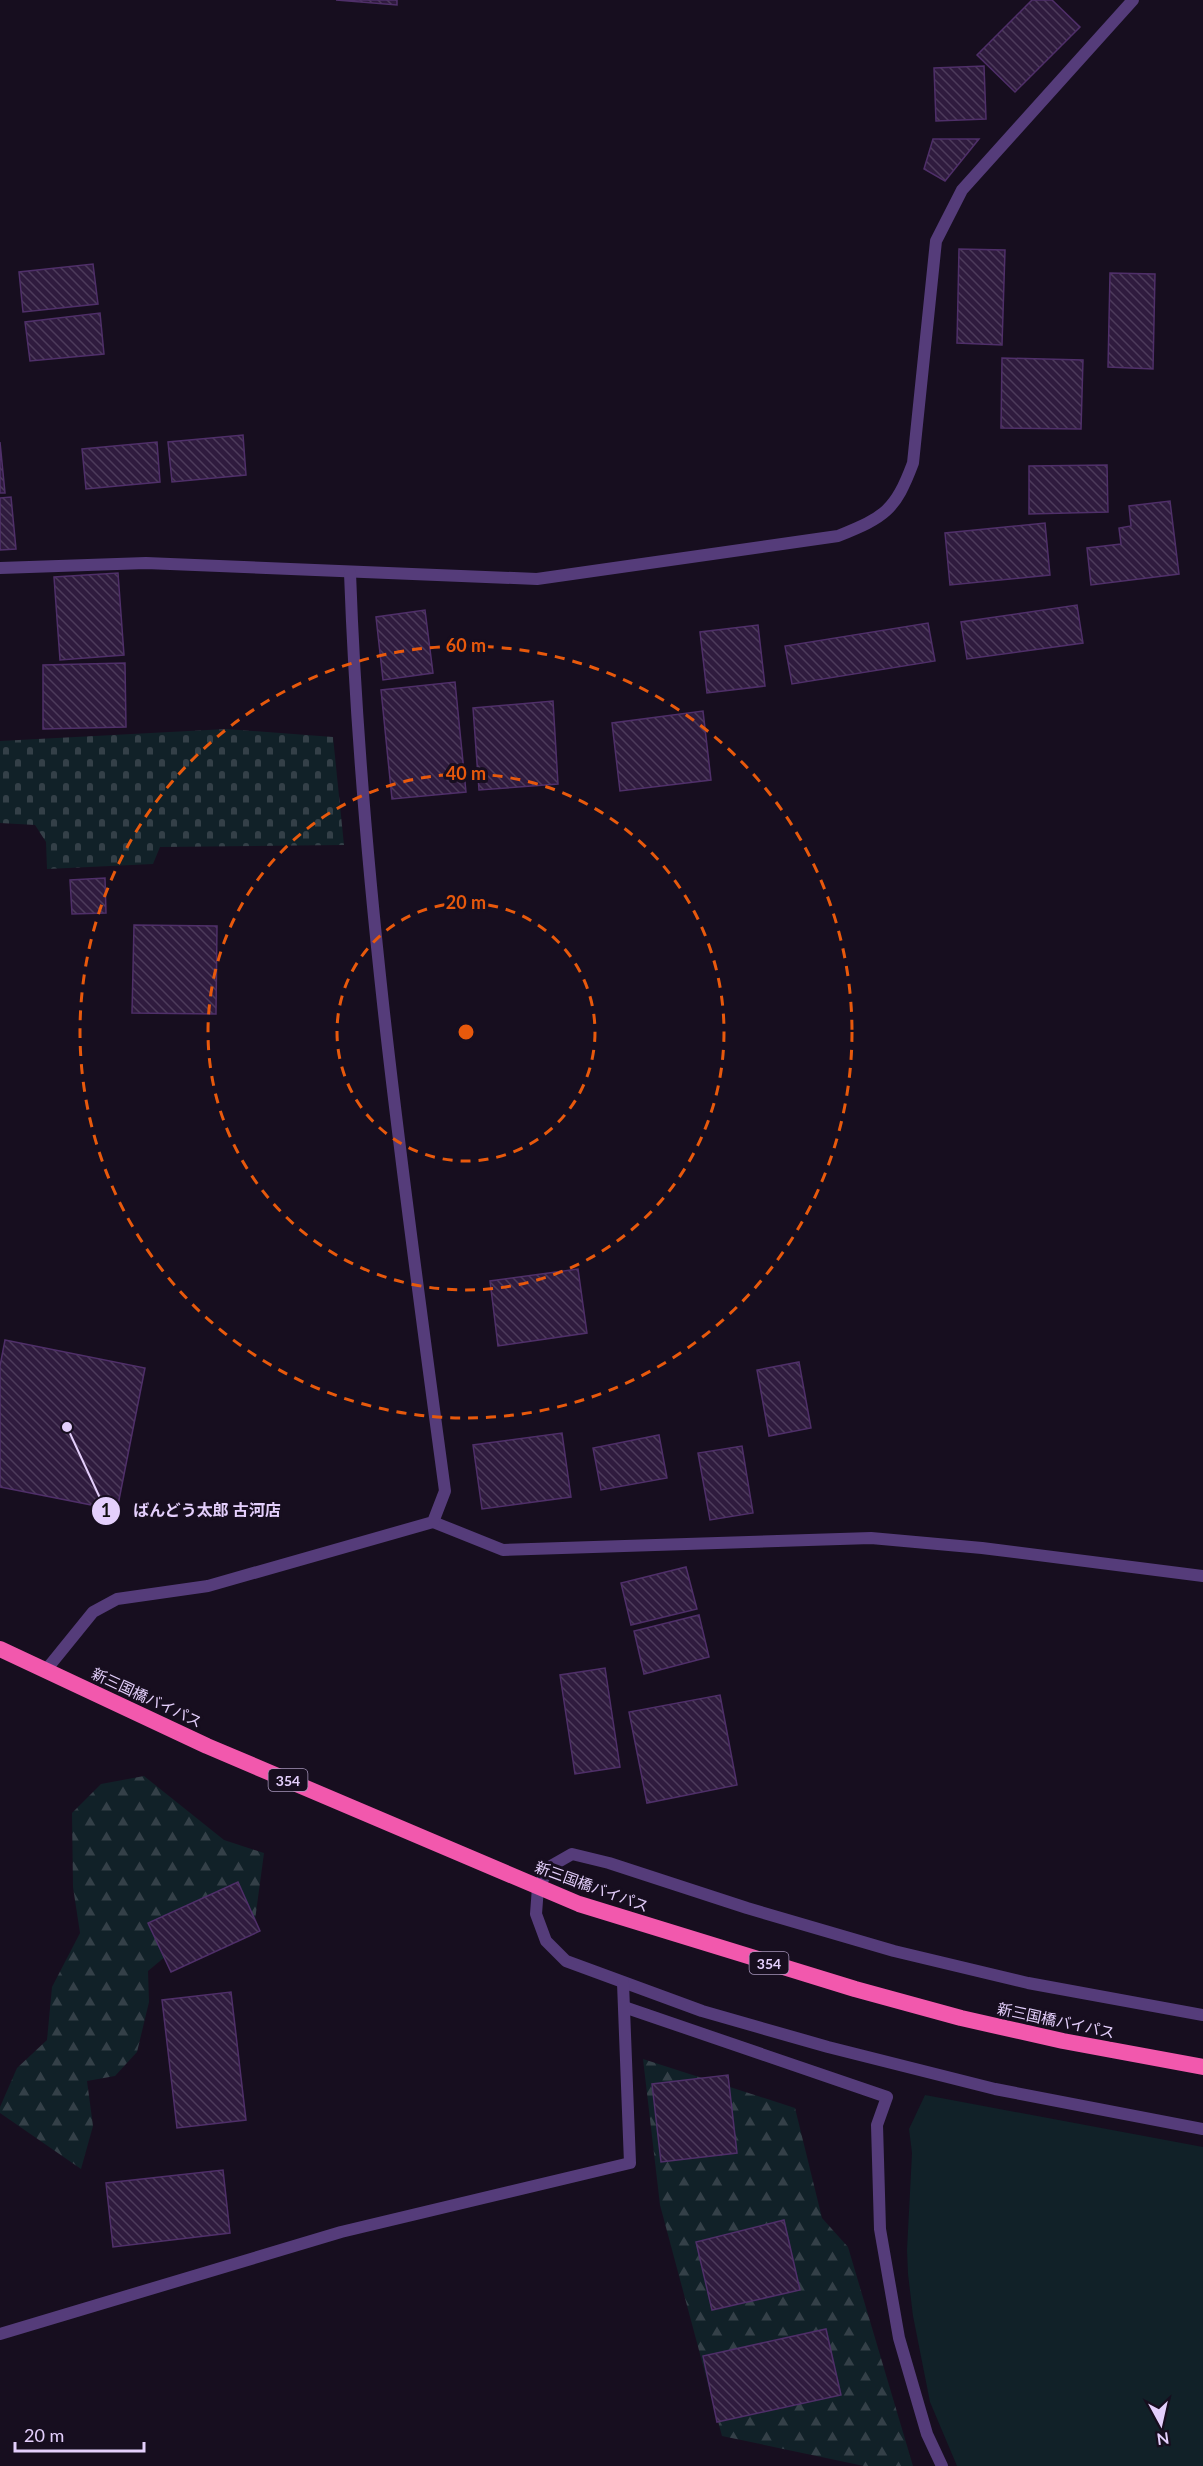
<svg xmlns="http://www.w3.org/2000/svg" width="1203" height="2466" viewBox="0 0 1203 2466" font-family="Lato,'Noto Sans JP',sans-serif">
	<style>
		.green { fill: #112128 }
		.forest { fill: url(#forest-firs) }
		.cemetery { fill: url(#cemetery-stones) }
		.building { fill: url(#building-back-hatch); stroke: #4f2f69; stroke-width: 1.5 }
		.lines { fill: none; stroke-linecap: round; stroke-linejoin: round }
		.service { stroke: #553c7a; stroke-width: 12 }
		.minor { stroke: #553c7a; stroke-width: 12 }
		.trunk { stroke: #f258ad; stroke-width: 16 }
		.ring { fill: none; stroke: #e8590c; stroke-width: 3; stroke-dasharray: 10 8 }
		.labels { text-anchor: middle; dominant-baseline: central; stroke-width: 6; stroke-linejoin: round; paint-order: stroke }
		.shield { fill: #170e1f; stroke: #a695ba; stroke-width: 1.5 }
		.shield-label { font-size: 14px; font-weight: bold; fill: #e4cffc }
		.street-label { font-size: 15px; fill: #e4cffc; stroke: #170e1f }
		.centre { fill: #e8590c; stroke: #170e1f; stroke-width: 3 }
		.ring-label { font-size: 18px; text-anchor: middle; font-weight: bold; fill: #e8590c; stroke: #170e1f; stroke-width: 6; stroke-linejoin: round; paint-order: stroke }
		.leader { fill: none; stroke: #e4cffc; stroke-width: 2 }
		.callout-dot { fill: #e4cffc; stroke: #170e1f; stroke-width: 2 }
		.mark-label { font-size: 18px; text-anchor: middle; font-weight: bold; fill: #111 }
		.callout-label { font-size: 16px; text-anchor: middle; font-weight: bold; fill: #e4cffc; stroke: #170e1f; stroke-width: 6; stroke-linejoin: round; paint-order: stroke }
	</style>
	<defs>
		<pattern id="forest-firs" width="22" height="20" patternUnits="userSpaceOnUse" patternTransform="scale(1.5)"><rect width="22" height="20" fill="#112128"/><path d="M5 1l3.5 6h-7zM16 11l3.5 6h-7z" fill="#344048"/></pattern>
		<pattern id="cemetery-stones" width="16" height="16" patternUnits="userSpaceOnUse" patternTransform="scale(1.5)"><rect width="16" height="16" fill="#112128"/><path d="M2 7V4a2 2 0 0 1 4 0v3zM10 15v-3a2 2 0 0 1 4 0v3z" fill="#344048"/></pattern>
		<pattern id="building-back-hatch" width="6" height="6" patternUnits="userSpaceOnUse" patternTransform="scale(1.5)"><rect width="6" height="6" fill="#2f1b3e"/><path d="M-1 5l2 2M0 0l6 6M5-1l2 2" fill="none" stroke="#4d3b5b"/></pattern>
	</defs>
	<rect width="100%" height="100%" fill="#170e1f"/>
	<path class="green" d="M925 2095 1203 2147V2466H957L930 2402 913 2316 908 2274 907 2250 912 2153 909 2129Z"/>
	<g class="forest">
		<path d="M144 1776 224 1840 264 1853 255 1920 202 1926 148 1971 149 2002 137 2052 115 2076 87 2081 93 2126 81 2169 0 2113V2107L17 2068 47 2040 52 1987 80 1933 73 1887 72 1813 101 1784Z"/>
		<path d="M643 2059 795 2108 822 2218 848 2247 913 2466H864L722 2436 660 2205Z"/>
	</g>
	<path class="cemetery" d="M226 729 333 737 344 845 160 847 153 864 47 869 46 842 35 825 0 823V741Z"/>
	<g class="building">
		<path d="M336 0H397V5Z"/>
		<path d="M1032 0H1052L1080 27 1015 92 977 55Z"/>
		<path d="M984 66 986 119 936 121 934 68Z"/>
		<path d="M933 139H979L945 181 924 169Z"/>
		<path d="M959 249 1005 250 1002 345 957 343Z"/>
		<path d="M93 264 98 304 23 312 19 272Z"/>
		<path d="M1110 273 1155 274 1153 369 1108 367Z"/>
		<path d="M100 313 104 354 30 361 25 322Z"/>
		<path d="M1002 358 1083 360 1081 429 1001 428Z"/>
		<path d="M243 435 246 475 172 482 168 442Z"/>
		<path d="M0 442 5 493H0Z"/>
		<path d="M157 442 160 482 86 489 82 449Z"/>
		<path d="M1107 465 1108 512 1029 514V466Z"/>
		<path d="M11 497 16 549 0 550V498Z"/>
		<path d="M1170 501 1179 574 1091 585 1087 548 1121 544 1119 528 1131 526 1129 506Z"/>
		<path d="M1045 523 1050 575 950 585 945 533Z"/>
		<path d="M118 573 124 655 60 660 54 577Z"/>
		<path d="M1077 605 1083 643 967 659 961 622Z"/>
		<path d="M425 610 433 673 383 680 376 617Z"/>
		<path d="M928 623 935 661 792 684 785 646Z"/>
		<path d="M758 625 765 686 707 693 700 632Z"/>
		<path d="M125 663 126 727 43 729V665Z"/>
		<path d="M455 682 466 792 392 799 381 690Z"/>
		<path d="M553 701 558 784 479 790 473 708Z"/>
		<path d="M703 711 711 780 620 791 612 723Z"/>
		<path d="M105 878 106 913 72 914 70 880Z"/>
		<path d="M134 925 217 926 216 1014 132 1013Z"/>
		<path d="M578 1269 587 1333 498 1346 490 1281Z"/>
		<path d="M5 1340 145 1368 117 1510 0 1487V1366Z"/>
		<path d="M799 1362 811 1428 769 1436 757 1370Z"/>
		<path d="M562 1433 571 1497 482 1509 473 1445Z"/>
		<path d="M659 1435 667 1478 601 1490 593 1448Z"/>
		<path d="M742 1446 753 1513 710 1520 698 1453Z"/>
		<path d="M686 1567 697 1609 631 1625 621 1583Z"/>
		<path d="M699 1615 709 1657 644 1674 634 1631Z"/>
		<path d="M605 1668 620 1767 575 1774 560 1675Z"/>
		<path d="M720 1695 737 1785 647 1803 629 1712Z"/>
		<path d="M238 1882 260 1931 171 1972 148 1923Z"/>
		<path d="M231 1992 246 2120 177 2128 162 2000Z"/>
		<path d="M728 2075 737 2153 661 2162 652 2084Z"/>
		<path d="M223 2170 230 2233 113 2247 106 2183Z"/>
		<path d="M784 2220 800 2290 712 2310 696 2242Z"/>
		<path d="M826 2329 841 2395 717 2422 703 2356Z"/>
	</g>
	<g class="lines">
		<path class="service" d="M433 1522 503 1550 871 1538 982 1548 1203 1576"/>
		<g class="minor">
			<path d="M0 568 146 563 537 579 838 536C885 517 895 511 913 463L936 241 962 190 1133 0"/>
			<path d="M46 1670 93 1612 117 1599 208 1586 433 1522 445 1491C404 1186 361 880 350 573"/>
			<path d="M624 2007 887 2097 877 2125 880 2229 899 2338 927 2434 942 2466"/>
			<path d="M1203 2015 1028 1983 894 1951 747 1908 609 1863 572 1854 551 1866 538 1887 536 1914 546 1941 566 1961 702 2011 828 2047 995 2089 1203 2129"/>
			<path d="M0 2334 341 2232 630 2163 623 1983"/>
		</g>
		<path class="trunk" d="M0 1649 207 1746 579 1904 855 1989 961 2018 1063 2041 1203 2067"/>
	</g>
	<g class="ring">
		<circle cx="466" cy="1032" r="129"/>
		<circle cx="466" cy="1032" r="258"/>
		<circle cx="466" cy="1032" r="386"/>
	</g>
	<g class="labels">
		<g class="shield">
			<rect x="268.5" y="1769" width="39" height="22" rx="4.5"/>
			<rect x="749.5" y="1952" width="39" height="22" rx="4.5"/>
		</g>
		<g class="shield-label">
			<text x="288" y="1780">354</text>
			<text x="769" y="1963">354</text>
		</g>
		<g class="street-label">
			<text transform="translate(147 1697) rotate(25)">新三国橋バイパス</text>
			<text transform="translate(592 1886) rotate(20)">新三国橋バイパス</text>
			<text transform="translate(1056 2020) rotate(12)">新三国橋バイパス</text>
		</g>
	</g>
	<circle cx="466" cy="1032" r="9" class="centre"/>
	<g class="ring-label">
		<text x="466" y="652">60 m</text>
		<text x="466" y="780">40 m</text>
		<text x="466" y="909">20 m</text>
	</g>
	<path class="leader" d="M67 1427L106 1511"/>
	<g class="callout-dot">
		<circle cx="67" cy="1427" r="6"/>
		<circle cx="106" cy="1511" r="15"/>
	</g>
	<g class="mark-label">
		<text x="106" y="1517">1</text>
	</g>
	<g class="callout-label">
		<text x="207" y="1516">ばんどう太郎 古河店</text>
	</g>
	<g transform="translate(1161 2424) rotate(172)" stroke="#170e1f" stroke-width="4.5" paint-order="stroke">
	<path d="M0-4.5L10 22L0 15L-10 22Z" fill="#e4cffc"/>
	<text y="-9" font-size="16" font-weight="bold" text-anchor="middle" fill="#e4cffc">N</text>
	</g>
	<path d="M15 2442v9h129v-9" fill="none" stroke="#e4cffc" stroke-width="3"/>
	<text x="24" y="2442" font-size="18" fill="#e4cffc" stroke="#170e1f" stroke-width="4.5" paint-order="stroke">20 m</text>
</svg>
